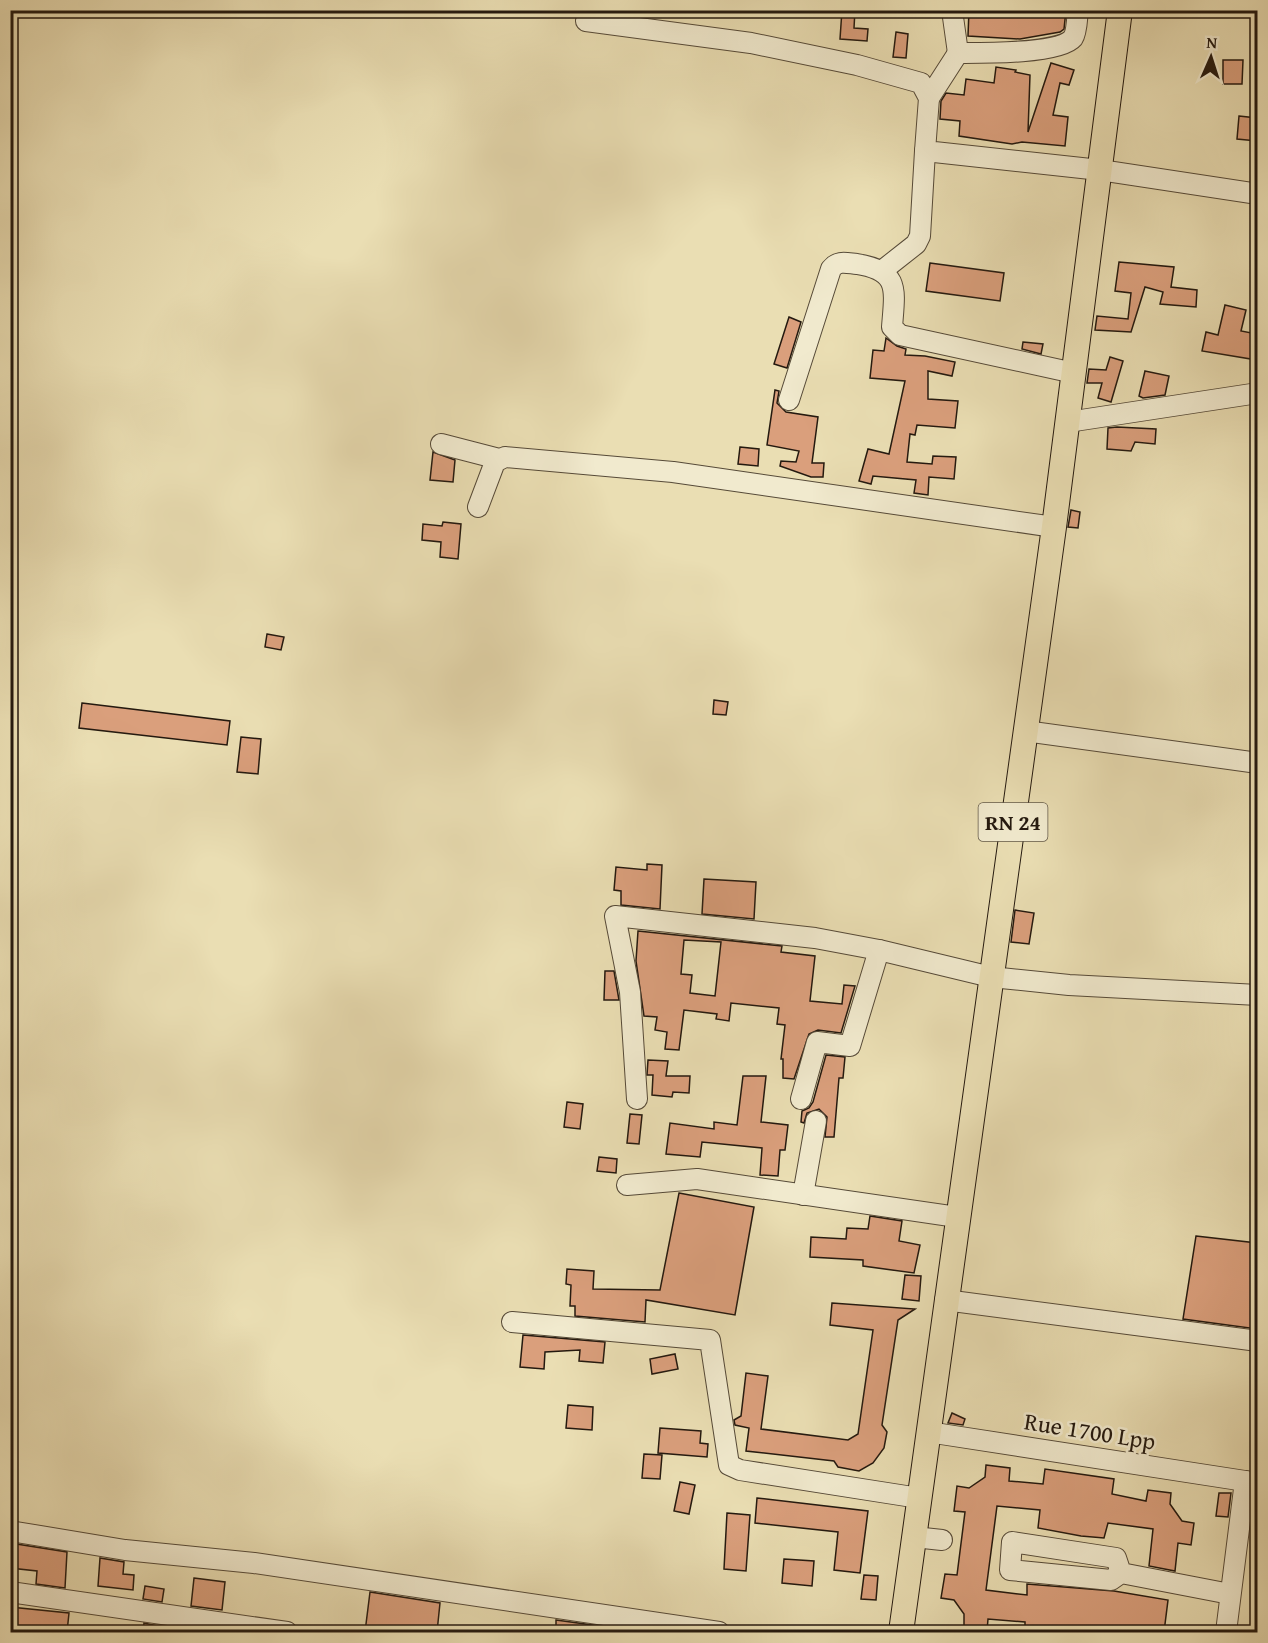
<svg xmlns="http://www.w3.org/2000/svg" width="1268" height="1643" viewBox="0 0 1268 1643" font-family="'Gentium Book Plus',serif">
	<style>
		.building { fill: #da9f7c; stroke: #24190f; stroke-width: 1.5; fill-rule: evenodd }
		.lines { fill: none; stroke-linecap: round; stroke-linejoin: round }
		.minor-casing { stroke: #564a38; stroke-width: 22 }
		.major-casing { stroke: #24190f; stroke-width: 26 }
		.minor { stroke: #f1eace; stroke-width: 20 }
		.major { stroke: #eadeb3; stroke-width: 24 }
		.labels { text-anchor: middle; dominant-baseline: central; stroke-width: 5; stroke-linejoin: round; paint-order: stroke }
		.shield { fill: #f1eace; stroke: #625848; stroke-width: 1.5 }
		.shield-label { font-size: 22px; font-weight: bold; fill: #24190f }
		.street-label { font-size: 24px; fill: #24190f; stroke: #f1eace }
	</style>
	<rect width="100%" height="100%" fill="#eadeb3"/>
	<filter id="stains"><feTurbulence type="fractalNoise" baseFrequency=".00333" numOctaves="4"/><feColorMatrix values="0 0 0 0 .2 0 0 0 0 .09 0 0 0 0 .02 0 0 0 .5 -.17"/></filter>
	<radialGradient id="worn" r=".72"><stop offset=".6" stop-color="#630" stop-opacity="0"/><stop offset="1" stop-color="#630" stop-opacity=".3"/></radialGradient>
	<g class="building">
		<path d="M842 10H855L854 28 868 29 867 41 840 39Z"/>
		<path d="M969 10H1066L1064 29 1060 32 1020 39 968 36Z"/>
		<path d="M896 32 908 34 906 58 893 57Z"/>
		<path d="M1223 60H1243L1242 84H1223Z"/>
		<path d="M1051 63 1074 70 1069 85 1060 83 1053 115 1068 117 1065 146 1022 142 1012 144 959 136 960 121 940 119 941 101 946 93 964 95 966 79 994 83 996 67 1016 70 1015 72 1030 75 1028 132Z"/>
		<path d="M1239 116 1257 118V141L1237 139Z"/>
		<path d="M1119 262 1174 267 1171 287 1197 290 1196 307 1160 304 1163 292 1145 287 1131 332 1095 330 1097 316 1128 319 1131 293 1115 291Z"/>
		<path d="M930 263 1004 273 1000 301 926 291Z"/>
		<path d="M1225 305 1246 310 1241 331 1257 334V360L1202 351 1206 332 1218 335Z"/>
		<path d="M789 317 801 322 787 368 774 364Z"/>
		<path d="M886 338 897 346 906 349 905 355 925 356 955 362 952 376 928 371V399L958 401 955 428 917 425 915 435 910 434 907 462 932 464 933 456 956 457 954 479 929 477 928 495 914 493 916 480 873 476 871 484 859 481 868 449 889 454 905 381 870 378 873 350 884 351Z"/>
		<path d="M1023 342 1043 344 1041 354 1022 349Z"/>
		<path d="M1110 357 1123 361 1111 402 1098 398 1102 383H1087L1089 369 1106 370Z"/>
		<path d="M1145 371 1169 376 1165 395 1143 398 1139 396Z"/>
		<path d="M775 390 779 391 777 403 786 412 818 417 812 463H824L823 477H811L780 466 781 461 796 462 799 451 767 445Z"/>
		<path d="M1117 427 1156 429 1155 444 1135 442 1131 451 1107 449 1108 428Z"/>
		<path d="M740 447 759 449 758 466 738 464Z"/>
		<path d="M433 452 455 460 453 482 430 480Z"/>
		<path d="M1071 510 1080 512 1078 528 1068 527Z"/>
		<path d="M443 522 461 524 458 559 440 557 441 542 422 540 423 524 442 526Z"/>
		<path d="M267 634 284 637 281 650 265 647Z"/>
		<path d="M714 700 728 702 726 715 713 714Z"/>
		<path d="M82 703 230 721 227 745 79 728Z"/>
		<path d="M241 737 261 739 258 774 237 772Z"/>
		<path d="M647 864 662 865 660 909 621 905V891L614 890 616 867 647 870Z"/>
		<path d="M704 879 756 882 754 919 702 914Z"/>
		<path d="M1015 910 1034 913 1029 944 1011 942Z"/>
		<path d="M638 931 782 946 781 952 815 956 810 1001 842 1004 844 985 855 986 841 1033 818 1030 809 1034 794 1079 783 1078V1059H781L785 1025 777 1024 779 1008 731 1003 729 1021 716 1019 717 1014 684 1010 679 1050 665 1049 667 1032 655 1030 657 1017 644 1016 636 961ZM684 940 721 942 715 996 690 993 692 975 681 974Z"/>
		<path d="M605 971H614L619 1000H604Z"/>
		<path d="M826 1055 845 1057 843 1078H839L834 1137H825L827 1117 819 1109 807 1113 804 1123 801 1122 802 1111 809 1108 813 1102Z"/>
		<path d="M648 1060 668 1061 666 1076H690L689 1093 673 1092 672 1097 652 1095 653 1075H647Z"/>
		<path d="M743 1076H766L761 1122 788 1125 785 1150H780L778 1176 760 1175 762 1148 702 1142 700 1157 666 1154 670 1123 714 1129V1122L737 1125Z"/>
		<path d="M567 1102 583 1104 580 1129 564 1127Z"/>
		<path d="M630 1114 642 1115 639 1144 627 1143Z"/>
		<path d="M599 1157 617 1159 616 1173 597 1171Z"/>
		<path d="M679 1193 754 1207 735 1315 646 1300 645 1322 575 1316V1306H570L571 1285 566 1284 567 1269 594 1271 593 1289 660 1290Z"/>
		<path d="M870 1216 902 1221 899 1241 920 1245 914 1273 863 1266V1260L810 1257 811 1237 846 1239 847 1228 868 1229Z"/>
		<path d="M1196 1236 1257 1243V1329L1183 1319Z"/>
		<path d="M905 1275 921 1276 919 1301 902 1299Z"/>
		<path d="M832 1303 915 1309 898 1320 882 1425 887 1432 884 1448 873 1463 859 1471 838 1467 834 1461 746 1451 749 1428 735 1425 734 1420 741 1416 746 1373 768 1376 761 1429 848 1440 858 1434 873 1330 830 1325Z"/>
		<path d="M523 1335 605 1342 603 1363 579 1361 580 1350 545 1352 544 1369 520 1367Z"/>
		<path d="M675 1354 678 1369 652 1374 650 1359Z"/>
		<path d="M568 1405 593 1407 592 1430 566 1428Z"/>
		<path d="M952 1413 965 1419 963 1425 948 1423Z"/>
		<path d="M660 1428 701 1431 700 1443 708 1444 707 1457 658 1453Z"/>
		<path d="M644 1454 662 1455 660 1479 642 1478Z"/>
		<path d="M986 1465 1010 1468 1009 1481 1043 1484 1045 1469 1114 1479 1112 1494 1146 1501 1148 1490 1171 1493 1170 1504 1182 1521 1194 1523 1191 1545 1178 1543 1175 1571 1149 1566 1153 1529 1108 1523 1104 1538 1081 1536 1038 1528 1040 1510 997 1506 986 1590 1027 1595V1584L1114 1591 1168 1600 1164 1632H1025V1622L988 1619 987 1631 964 1629V1614L954 1600 941 1598 945 1574 957 1575 965 1512 954 1511 957 1486 969 1488 985 1477Z"/>
		<path d="M680 1482 695 1485 689 1514 674 1511Z"/>
		<path d="M1219 1493H1231L1228 1517 1216 1516Z"/>
		<path d="M757 1498 868 1511 860 1573 834 1570 838 1532 755 1523Z"/>
		<path d="M727 1513 750 1515 746 1571 724 1569Z"/>
		<path d="M10 1543 67 1552 65 1588 36 1584 37 1571 10 1568Z"/>
		<path d="M100 1558 124 1562 123 1574 134 1575 133 1590 98 1586Z"/>
		<path d="M784 1559 814 1561 812 1586 782 1583Z"/>
		<path d="M864 1575 878 1576 876 1600 861 1599Z"/>
		<path d="M194 1578 225 1582 222 1610 191 1606Z"/>
		<path d="M145 1586 164 1589 162 1602 143 1599Z"/>
		<path d="M370 1592 440 1603 437 1632H365Z"/>
		<path d="M10 1607 69 1613 67 1632H10Z"/>
		<path d="M556 1620 614 1628 613 1632H556Z"/>
		<path d="M144 1623 158 1626 157 1632H143Z"/>
	</g>
	<g class="lines">
		<defs>
			<g id="minor">
				<path d="M952 10 958 53C979 53 1060 54 1073 38 1077 32 1077 18 1078 10"/>
				<path d="M586 21 751 43 857 65 921 83 929 98 925 151 1100 170 1258 194"/>
				<path d="M929 98 958 53"/>
				<path d="M883 270 916 244 920 236 925 151"/>
				<path d="M789 400 831 269C838 260 846 263 857 264 900 271 895 289 892 327L900 335 1074 373"/>
				<path d="M1068 422 1258 393"/>
				<path d="M441 444 499 459"/>
				<path d="M478 507 495 462 505 457 673 472 1054 527"/>
				<path d="M1025 731 1258 763"/>
				<path d="M637 1099 630 992 615 916 815 938 879 950 991 977 1069 985 1258 995"/>
				<path d="M801 1099 817 1042 850 1046 879 950"/>
				<path d="M627 1185 697 1179 957 1217"/>
				<path d="M803 1195 816 1121"/>
				<path d="M945 1300 1258 1341"/>
				<path d="M512 1322 710 1340 729 1465 740 1470 919 1498"/>
				<path d="M928 1432 1258 1483"/>
				<path d="M10 1531 125 1550 254 1563 719 1632"/>
				<path d="M914 1537 942 1540"/>
				<path d="M1121 1573 1116 1558 1012 1542 1010 1570 1111 1580 1121 1573 1230 1594"/>
				<path d="M10 1592 287 1632"/>
				<path d="M1226 1632 1245 1481"/>
			</g>
			<path id="major" d="M901 1632 1054 527 1120 10"/>
		</defs>
		<use href="#minor" class="minor-casing"/>
		<use href="#major" class="major-casing"/>
		<use href="#minor" class="minor"/>
		<use href="#major" class="major"/>
	</g>
	<g class="labels">
		<rect class="shield" x="978.5" y="803" width="69" height="38" rx="4.5"/>
		<g class="shield-label">
			<text x="1013" y="822">RN 24</text>
		</g>
		<g class="street-label">
			<text transform="translate(1090 1431) rotate(9)">Rue 1700 Lpp</text>
		</g>
	</g>
	<rect width="1268" height="1643" fill="none" stroke="#eadeb3" stroke-width="36"/>
	<rect x="12" y="12" width="1244" height="1619" fill="none" stroke="#24190f" stroke-width="3"/>
	<rect x="18" y="18" width="1232" height="1607" fill="none" stroke="#24190f" stroke-width="1.5"/>
	<g transform="translate(1211 57) rotate(3)" stroke="#f1eace" stroke-width="4.5" paint-order="stroke">
	<path d="M0-4.5L10 22L0 15L-10 22Z" fill="#24190f"/>
	<text y="-9" font-size="16" font-weight="bold" text-anchor="middle" fill="#24190f">N</text>
	</g>
	<rect width="100%" height="100%" filter="url(#stains)"/>
	<rect width="100%" height="100%" fill="url(#worn)"/>
</svg>
